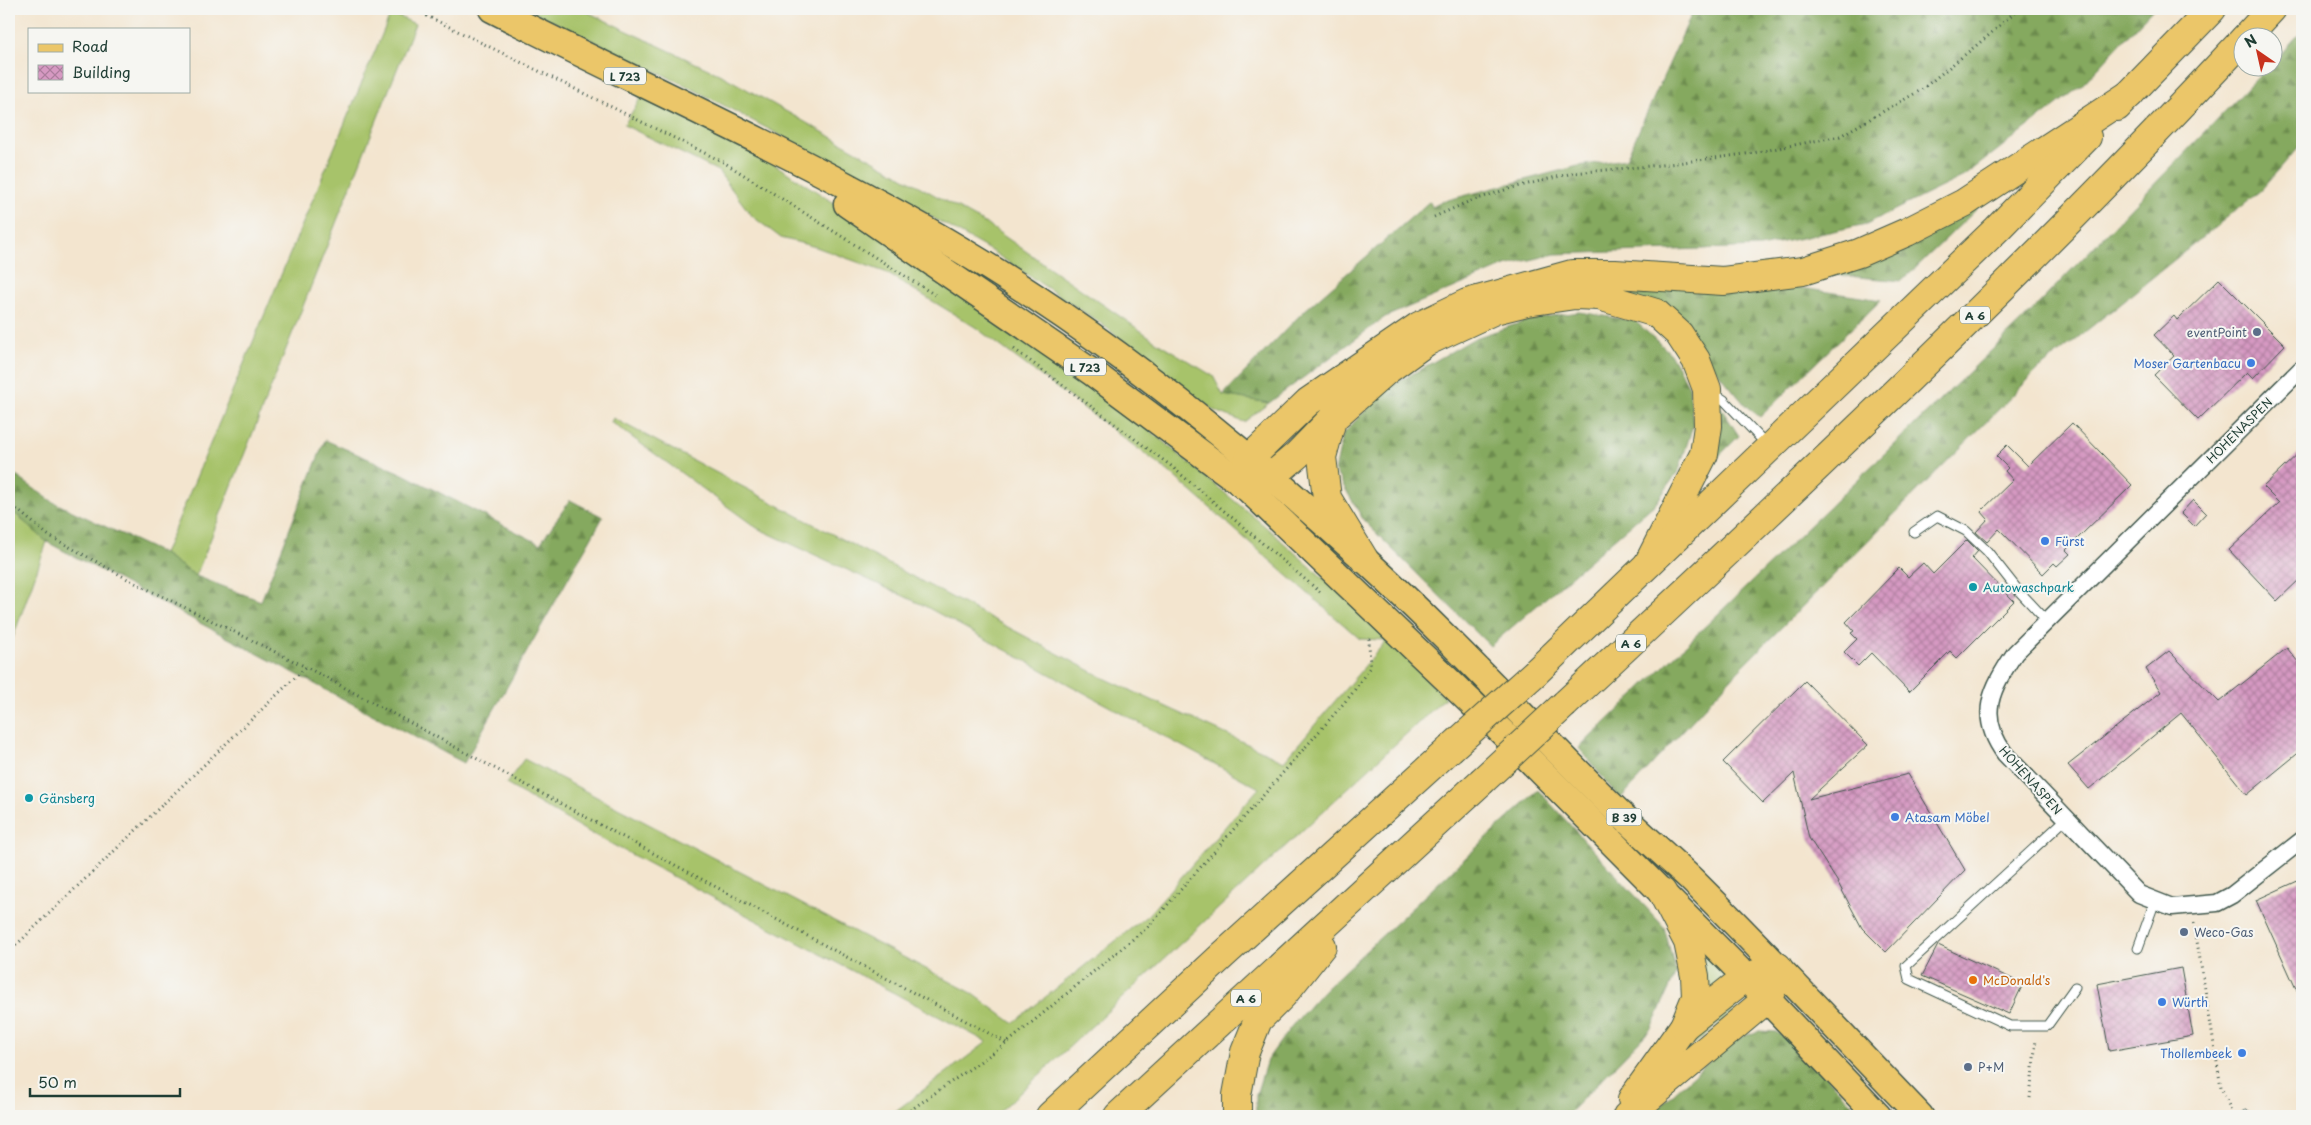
<svg xmlns="http://www.w3.org/2000/svg" width="2311" height="1125" viewBox="0 0 2311 1125" font-family="'Playpen Sans',sans-serif">
	<style>
		.grass { fill: #a7c36a; stroke: #63804f }
		.forest { fill: url(#forest-firs); stroke: #527349 }
		.building { fill: url(#building-cross-hatch) }
		.lines { fill: none; stroke-linecap: round; stroke-linejoin: round }
		.service-casing { stroke: #3f564b; stroke-width: 11 }
		.minor-casing { stroke: #3f564b; stroke-width: 19 }
		.primary-casing { stroke: #3f564b; stroke-width: 29 }
		.motorway-casing { stroke: #3f564b; stroke-width: 30 }
		.path { stroke: #3f564b; stroke-width: 3; stroke-dasharray: 1 4; stroke-linecap: butt }
		.service { stroke: #fff; stroke-width: 9 }
		.minor { stroke: #fff; stroke-width: 16 }
		.primary { stroke: #ebc669; stroke-width: 26 }
		.motorway { stroke: #ebc669; stroke-width: 28 }
		.motorway-bridge-casing { stroke: #3f564b; stroke-width: 30; stroke-linecap: butt }
		.motorway-bridge { stroke: #ebc669; stroke-width: 28 }
		.service-dot { fill: #5c6f8a; stroke: #f6f6f2; stroke-width: 2 }
		.shop-dot { fill: #3f7fe0; stroke: #f6f6f2; stroke-width: 2 }
		.culture-dot { fill: #0f9aa8; stroke: #f6f6f2; stroke-width: 2 }
		.food-dot { fill: #e8710a; stroke: #f6f6f2; stroke-width: 2 }
		.labels { text-anchor: middle; dominant-baseline: central; stroke-width: 4; stroke-linejoin: round; paint-order: stroke }
		.shield { fill: #f6f6f2; stroke: #60746d; stroke-width: 1 }
		.shield-label { font-size: 11px; font-weight: bold; fill: #1f3d34 }
		.service-label { font-size: 12px; fill: #4e5e75; stroke: #f6f6f2; text-anchor: start }
		.shop-label { font-size: 12px; fill: #366cbe; stroke: #f6f6f2; text-anchor: start }
		.street-label { font-size: 12px; fill: #1f3d34; stroke: #f6f6f2 }
		.culture-label { font-size: 12px; fill: #0d838f; stroke: #f6f6f2; text-anchor: start }
		.food-label { font-size: 12px; fill: #c56008; stroke: #f6f6f2; text-anchor: start }
	</style>
	<defs>
		<pattern id="forest-firs" width="22" height="20" patternUnits="userSpaceOnUse" patternTransform="scale(1.25)"><rect width="22" height="20" fill="#85a95e"/><path d="M5 1l3.5 6h-7zM16 11l3.5 6h-7z" fill="#6c8b4e"/></pattern>
		<pattern id="building-cross-hatch" width="8" height="8" patternUnits="userSpaceOnUse" patternTransform="scale(1.25)"><rect width="8" height="8" fill="#d699c2"/><path d="M0 0l8 8M0 8l8-8" fill="none" stroke="#ad7e9e"/></pattern>
	</defs>
	<rect width="100%" height="100%" fill="#f6f6f2"/>
	<filter id="ink" filterUnits="userSpaceOnUse"><feTurbulence type="fractalNoise" baseFrequency=".02" numOctaves="2"/><feDisplacementMap in="SourceGraphic" scale="10" xChannelSelector="R" yChannelSelector="G"/><feConvolveMatrix kernelMatrix="1 2 1 2 8 2 1 2 1" color-interpolation-filters="sRGB"/></filter>
	<filter id="wash" filterUnits="userSpaceOnUse"><feTurbulence type="fractalNoise" baseFrequency=".0096" numOctaves="4" result="noise"/><feDisplacementMap in="SourceGraphic" scale="20" xChannelSelector="R" yChannelSelector="G"/><feGaussianBlur stdDeviation="1.12" result="paint"/><feColorMatrix in="noise" values="0 0 0 0 0 0 0 0 0 0 0 0 0 0 0 0 0 1.4 0 .05"/><feComposite in="paint" operator="in"/></filter>
	<g filter="url(#wash)">
		<rect width="100%" height="100%" fill="#f3e5cf"/>
		<g class="grass">
			<path d="M527 9H581L725 77 988 225 1157 342 1213 376 1223 395 1269 403 1244 422 1213 410 1099 322 993 252 893 195 691 88Z"/>
			<path d="M391 13 415 24 196 576 164 554Z"/>
			<path d="M642 96 774 164 859 219 1101 390 1267 528 1369 619 1445 698 995 1116H889L987 1042 583 829 506 784 524 759 972 993 1013 1023 1148 915 1259 788 923 605 757 528 611 422 613 418 1104 678 1284 761 1387 640 1360 639 1168 471 975 327 885 272 816 247 781 238 752 216 718 171 624 125Z"/>
			<path d="M9 508 47 542 9 649Z"/>
			<path d="M1703 946 1730 974 1704 996Z"/>
			<path d="M1743 995 1744 999 1733 1012 1670 1064 1664 1059Z"/>
		</g>
		<g class="forest">
			<path d="M1694 9H2153L2081 86 1964 176 1866 224 1760 247 1555 254 1505 266 1385 317 1269 403 1223 395 1303 312 1430 201 1432 207 1444 201 1578 166 1626 159Z"/>
			<path d="M2302 31V143L2261 190 2039 369 1737 672 1620 799 1579 748 2021 322 2267 68H2274V61Z"/>
			<path d="M1982 204 1902 281 1837 275 1832 272Z"/>
			<path d="M1774 284 1881 300 1760 417 1746 406 1711 364 1611 286Z"/>
			<path d="M1579 312 1635 321 1670 353 1689 387 1693 425 1679 470 1656 503 1490 646 1364 521 1335 471 1343 434 1386 389 1475 338 1532 319Z"/>
			<path d="M1721 408 1739 436 1715 460 1720 441Z"/>
			<path d="M325 440 403 474 540 544 570 500 603 517 464 763 47 542 9 508V471L53 502 164 554 196 576 261 601Z"/>
			<path d="M1538 790 1664 927 1676 973 1651 1029 1566 1116H1256V1095L1267 1060 1290 1028 1324 990Z"/>
			<path d="M1759 1031 1776 1032 1798 1046 1863 1116H1649L1705 1065 1739 1038Z"/>
		</g>
		<g id="blocks">
			<g class="building">
				<path d="M2219 279 2285 345 2253 378 2247 372 2198 420 2154 375 2174 356 2154 335 2174 316 2177 320Z"/>
				<path d="M2072 423 2132 485 2078 538 2066 550 2070 554 2057 566 2054 563 2043 574 1999 529 1987 542 1976 532 1988 519 1981 511 2013 480 2005 471 2008 468 1996 456 2007 445 2028 466Z"/>
				<path d="M2302 450V577L2277 601 2229 550 2279 503 2263 487Z"/>
				<path d="M2193 500 2206 513 2194 526 2181 513Z"/>
				<path d="M1967 540 1978 551 1972 558 2014 601 1957 658 1950 651 1909 692 1871 653 1858 666 1844 652 1857 639 1851 633 1854 631 1846 622 1899 568 1908 577 1923 563 1933 574Z"/>
				<path d="M2287 648 2302 667V750L2247 795 2181 713 2089 789 2068 765 2161 692 2146 669 2169 651 2219 702Z"/>
				<path d="M1805 681 1868 745 1809 799 1908 774 1965 870 1886 952 1862 928 1837 881 1809 838 1794 773 1763 803 1723 762Z"/>
				<path d="M2302 879V1002L2256 900Z"/>
				<path d="M1938 945 2023 984 2009 1014 1922 976Z"/>
				<path d="M2181 968 2193 1036 2109 1051 2097 984Z"/>
			</g>
		</g>
	</g>
	<g filter="url(#ink)">
		<use href="#blocks" fill-opacity="0" stroke="#3f564b" stroke-width="1"/>
		<g class="lines">
			<defs>
				<g id="service">
					<path d="M1712 392 1724 400 1767 445"/>
					<path d="M1914 532 1937 516 1966 531 1987 551 2017 589 2047 621"/>
					<path d="M2066 819 1906 966 1909 979 2010 1026H2047L2075 987"/>
					<path d="M2138 948 2155 901"/>
					<path d="M2246 1115 2247 1116"/>
				</g>
				<path id="minor" d="M2302 368 2015 653C1992 688 1976 715 2005 754L2139 894 2172 907 2217 903 2232 895 2302 840"/>
				<g id="primary">
					<path d="M492 9C674 102 864 183 1034 296 1151 373 1260 464 1364 559 1447 635 1524 718 1604 798 1632 826 1662 852 1691 879 1769 956 1844 1037 1920 1116"/>
					<path d="M847 204 1093 373 1245 486 1503 733 1746 977 1878 1116"/>
				</g>
				<g id="motorway">
					<path d="M2245 38 2272 9"/>
					<path d="M2117 107 2212 9"/>
					<path d="M1332 420 1322 457 1327 498 1364 559"/>
					<path d="M1648 564 1704 454 1708 426 1707 389 1696 360 1679 334 1656 313 1599 296 1575 295 1527 302 1495 310 1426 342 1386 371 1332 419 1297 455 1271 477 1245 486 1241 483 1249 459 1308 402 1419 326 1467 303 1572 274H1615L1723 281 1803 271 1859 253 1907 232 1964 203 2130 94"/>
					<path d="M1536 672 1997 229 2087 137"/>
					<path d="M1565 704C1797 488 2028 271 2244 39"/>
					<path d="M1632 1099 1684 1026 1696 997 1695 976 1688 942 1662 892"/>
					<path d="M1050 1116 1222 956 1450 749"/>
					<path d="M1118 1116 1481 782"/>
					<path d="M1237 1116V1095L1245 1052 1258 1020 1283 995 1322 946"/>
					<path d="M1627 1116 1767 999 1774 985 1778 967 1746 977 1684 1026"/>
				</g>
			</defs>
			<use href="#service" class="service-casing"/>
			<use href="#minor" class="minor-casing"/>
			<use href="#primary" class="primary-casing"/>
			<use href="#motorway" class="motorway-casing"/>
			<g class="path">
				<path d="M413 9 725 163 935 295"/>
				<path d="M1434 217 1468 202 1508 189 1573 173 1661 165 1753 153 1840 136 1921 90 1988 36 2018 9"/>
				<path d="M1014 349 1171 466 1320 592"/>
				<path d="M9 503 48 535 133 582 306 667"/>
				<path d="M2194 923 2221 1087 2232 1113"/>
				<path d="M9 952 306 667 1007 1043"/>
				<path d="M2030 1098 2036 1039"/>
				<path d="M902 1116 1007 1043 1150 925 1351 695 1370 667 1369 639 1366 636"/>
			</g>
			<use href="#service" class="service"/>
			<use href="#minor" class="minor"/>
			<use href="#primary" class="primary"/>
			<use href="#motorway" class="motorway"/>
			<defs>
				<g id="motorway-bridge">
					<path d="M1450 749 1536 672"/>
					<path d="M1481 782 1565 704"/>
				</g>
			</defs>
			<use href="#motorway-bridge" class="motorway-bridge-casing"/>
			<use href="#motorway-bridge" class="motorway-bridge"/>
		</g>
	</g>
	<g class="service-dot">
		<circle cx="2257" cy="332" r="5"/>
		<circle cx="2184" cy="932" r="5"/>
		<circle cx="1968" cy="1067" r="5"/>
	</g>
	<g class="shop-dot">
		<circle cx="2251" cy="363" r="5"/>
		<circle cx="2045" cy="541" r="5"/>
		<circle cx="1895" cy="817" r="5"/>
		<circle cx="2162" cy="1002" r="5"/>
		<circle cx="2242" cy="1053" r="5"/>
	</g>
	<g class="culture-dot">
		<circle cx="1973" cy="587" r="5"/>
		<circle cx="29" cy="798" r="5"/>
	</g>
	<circle class="food-dot" cx="1973" cy="980" r="5"/>
	<g class="labels">
		<g class="shield">
			<rect x="604" y="67.5" width="42" height="17" rx="4"/>
			<rect x="1960" y="306.5" width="30" height="17" rx="4"/>
			<rect x="1064" y="358.5" width="42" height="17" rx="4"/>
			<rect x="1616" y="634.5" width="30" height="17" rx="4"/>
			<rect x="1606.5" y="808.5" width="35" height="17" rx="4"/>
			<rect x="1231" y="989.5" width="30" height="17" rx="4"/>
		</g>
		<g class="shield-label">
			<text x="625" y="76">L 723</text>
			<text x="1975" y="315">A 6</text>
			<text x="1085" y="367">L 723</text>
			<text x="1631" y="643">A 6</text>
			<text x="1624" y="817">B 39</text>
			<text x="1246" y="998">A 6</text>
		</g>
		<g class="service-label">
			<text x="2247" y="332" text-anchor="end">eventPoint</text>
			<text x="2194" y="932">Weco-Gas</text>
			<text x="1978" y="1067">P+M</text>
		</g>
		<g class="shop-label">
			<text x="2241" y="363" text-anchor="end">Moser Gartenbacu</text>
			<text x="2055" y="541">Fürst</text>
			<text x="1905" y="817">Atasam Möbel</text>
			<text x="2172" y="1002">Würth</text>
			<text x="2232" y="1053" text-anchor="end">Thollembeek</text>
		</g>
		<g class="street-label">
			<text transform="translate(2239 430) rotate(-45)">HOHENASPEN</text>
			<text transform="translate(2031 780) rotate(48)">HOHENASPEN</text>
		</g>
		<g class="culture-label">
			<text x="1983" y="587">Autowaschpark</text>
			<text x="39" y="798">Gänsberg</text>
		</g>
		<g class="food-label">
			<text x="1983" y="980">McDonald's</text>
		</g>
	</g>
	<rect width="2311" height="1125" fill="none" stroke="#f6f6f2" stroke-width="30"/>
	<rect x="28" y="28" width="162" height="65" fill="#f6f6f2" stroke="#a0aca6"/>
	<rect x="38" y="44" width="25" height="8" fill="#ebc669" stroke="#a0aca6"/>
	<text x="72" y="52" font-size="15" fill="#1f3d34">Road</text>
	<rect x="38" y="65" width="25" height="15" fill="url(#building-cross-hatch)" stroke="#a0aca6"/>
	<text x="72" y="78" font-size="15" fill="#1f3d34">Building</text>
	<g transform="translate(2258 52) rotate(326)"><circle r="24" fill="#f6f6f2" stroke="#a0aca6"/>
	<path d="M0-4L9 19L0 12L-9 19Z" fill="#c8321e"/>
	<text y="-8" font-size="14" font-weight="bold" text-anchor="middle" fill="#1f3d34">N</text>
	</g>
	<path d="M30 1088v8h150v-8" fill="none" stroke="#1f3d34" stroke-width="2.5"/>
	<text x="38" y="1088" font-size="15" fill="#1f3d34" stroke="#f6f6f2" stroke-width="4" paint-order="stroke">50 m</text>
</svg>
